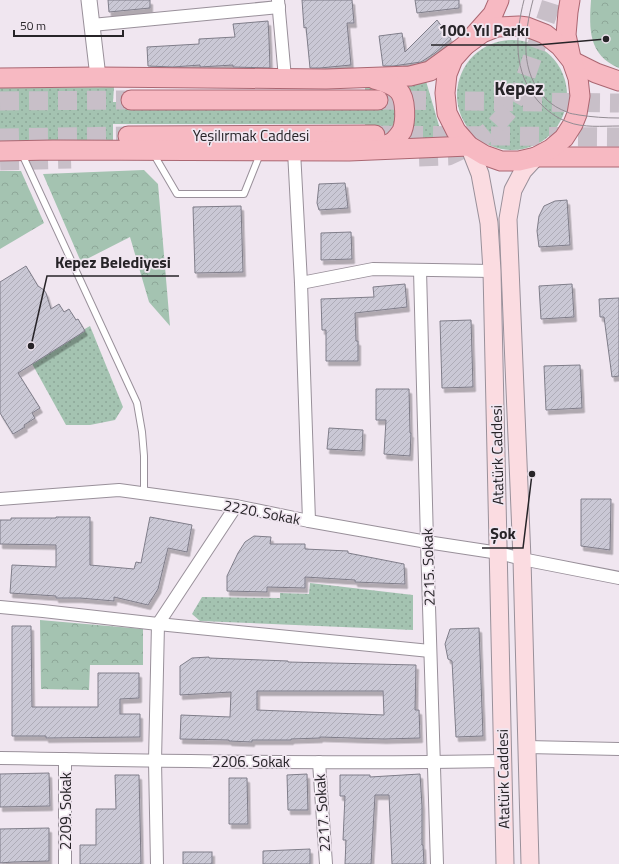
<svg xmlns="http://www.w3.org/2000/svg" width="619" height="864" viewBox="0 0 619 864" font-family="'Titillium Web',sans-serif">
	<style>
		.grass { fill: url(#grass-dots) }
		.park { fill: url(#park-crowns) }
		.building { fill: url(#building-hatch); stroke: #7f7d89; fill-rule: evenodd; filter: url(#shadow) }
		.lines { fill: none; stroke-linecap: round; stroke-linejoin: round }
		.primary-tunnel { stroke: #c8bfc8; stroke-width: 19; stroke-dasharray: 19 10; stroke-linecap: butt }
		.service-casing { stroke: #99909a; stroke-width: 8 }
		.minor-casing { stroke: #99909a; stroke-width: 14 }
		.tertiary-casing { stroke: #99909a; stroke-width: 17 }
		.secondary-casing { stroke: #99909a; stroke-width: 19 }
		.primary-casing { stroke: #ab6772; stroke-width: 21 }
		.service { stroke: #fff; stroke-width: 6 }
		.minor { stroke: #fff; stroke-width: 12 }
		.tertiary { stroke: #fff; stroke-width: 15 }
		.secondary { stroke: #fbdce1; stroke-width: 17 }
		.primary { stroke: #f7b9c2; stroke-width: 19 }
		.tram { stroke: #938c93; stroke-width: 1 }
		.labels { text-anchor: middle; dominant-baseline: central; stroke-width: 3.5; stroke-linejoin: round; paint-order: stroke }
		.street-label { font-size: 15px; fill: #272428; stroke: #f0e6f0 }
		.district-label { font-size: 19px; font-weight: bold; fill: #272428; stroke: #f0e6f0 }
		.leader { fill: none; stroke: #272428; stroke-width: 1.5 }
		.callout-dot { fill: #272428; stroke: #f0e6f0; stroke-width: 1.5 }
		.callout-label { font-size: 16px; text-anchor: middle; font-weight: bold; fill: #272428; stroke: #f0e6f0; stroke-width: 3.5; stroke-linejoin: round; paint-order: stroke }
	</style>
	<defs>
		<pattern id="grass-dots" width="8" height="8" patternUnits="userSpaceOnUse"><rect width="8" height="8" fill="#a4c3b1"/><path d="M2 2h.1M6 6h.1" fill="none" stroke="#8da798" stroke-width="1.8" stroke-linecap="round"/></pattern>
		<pattern id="park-crowns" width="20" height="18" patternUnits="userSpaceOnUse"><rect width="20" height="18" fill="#a4c3b1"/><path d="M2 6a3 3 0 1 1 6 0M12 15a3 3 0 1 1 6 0" fill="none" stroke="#8da798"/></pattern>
		<pattern id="building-hatch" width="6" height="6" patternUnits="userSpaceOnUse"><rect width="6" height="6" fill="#cac8d5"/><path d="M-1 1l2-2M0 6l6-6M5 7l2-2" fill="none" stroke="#aeacb7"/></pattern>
		<filter id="shadow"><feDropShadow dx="2.5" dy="4.5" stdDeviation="0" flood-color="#0004"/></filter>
	</defs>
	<rect width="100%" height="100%" fill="#f0e6f0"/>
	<g class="grass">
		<circle cx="512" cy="95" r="55"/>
		<path d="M426 81 444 143 403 142 412 128 414 118 413 103 404 86Z"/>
		<path d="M365 86 378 87 390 92 397 100V121L387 138 366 141 365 124H113V141L0 143V88L114 87 113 102 365 103Z"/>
		<path d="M90 326 123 407 115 420 90 425H66L30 360Z"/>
		<path d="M310 583 413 595V630L200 621 192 614 202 597 280 598V593L309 594Z"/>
	</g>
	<g class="park">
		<path d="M591 0H619V68C588 55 589 29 591 0Z"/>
		<path d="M144 170 158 184 170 326 149 302 130 237 81 262 43 174Z"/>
		<path d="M0 171H21L44 223 0 249Z"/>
		<path d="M40 620 143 629V665H90L89 690 41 689Z"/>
	</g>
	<g class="building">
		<path d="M108 0H150V8L109 12Z"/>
		<path d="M302 0H352L354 23H347L351 65 320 68H310L306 27 304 28Z"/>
		<path d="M415 0H459V8L417 13Z"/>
		<path d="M437 20 451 39 435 53 421 62 393 66H383L379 36 402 33 405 52Z"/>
		<path d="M268 21 269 39 270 68 233 67V65L200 67V65L173 67 148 66 147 47 199 44V39L235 37 233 24Z"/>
		<path d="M345 183 348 208 319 210 317 203 319 184Z"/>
		<path d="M567 200 570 245 539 247 537 231 539 216 544 206 555 201Z"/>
		<path d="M241 206 243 272 195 273 193 207Z"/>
		<path d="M351 232 352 259 321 260V233Z"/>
		<path d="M26 266 38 286 44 290 46 293 51 309 59 304 64 312 69 309 76 320 78 319 85 331 18 373 40 408 32 413 35 418 24 425 25 427 13 434 0 413V282Z"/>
		<path d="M405 284 407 307 355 313 356 341H358V361H326V330H322L321 299 374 297 373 287Z"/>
		<path d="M572 284 574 317 541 319 539 286Z"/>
		<path d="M619 298V376L612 377 604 317H600L599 299Z"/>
		<path d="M471 320 473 387 442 388 440 321Z"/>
		<path d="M580 365 582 408 546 410 544 366Z"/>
		<path d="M376 389H409L410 433H411L410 456 384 454 386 420H376Z"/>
		<path d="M329 428 363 430 362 451 327 449Z"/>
		<path d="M581 499H611L610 550 581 546Z"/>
		<path d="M56 517H90V565L134 569 136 562 141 563 150 517 192 525 187 552 168 548 158 589 148 605 114 597V601L80 598H56V596L10 593 12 565 56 567V545L0 544V520H11V518H56Z"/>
		<path d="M254 536 271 537 270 544H305V549L348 551V553L404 564 405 584 355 582V580L305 577V588L267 587V592L227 591V576L238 553 245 542Z"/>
		<path d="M12 626H31L32 707H98V673H139V698L120 699V714H140V737L46 738V736H12Z"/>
		<path d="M479 628 483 736 456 737 452 661 448 659 445 644 450 629Z"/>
		<path d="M209 657V658L288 661V662L416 665 415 710H419L420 738 384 739 320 737V738L291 739V740H252V742L229 741V740L180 739 181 715 230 717 231 692 180 695V666L192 658ZM257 691H383L384 715 257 710Z"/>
		<path d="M49 773 50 806 0 807V774Z"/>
		<path d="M307 774 308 810H288L287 775Z"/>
		<path d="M420 774 422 806V845H423L424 864H392L389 795H375L371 864H345L346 840H343L345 796H340V775H370V777Z"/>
		<path d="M115 775H139L141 864H80V845H96V809H116Z"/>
		<path d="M229 778H247L248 824H229Z"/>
		<path d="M49 828V861L13 862 0 863V829Z"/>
		<path d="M310 849V864H263V851Z"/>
		<rect x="183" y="852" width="29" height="12"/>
	</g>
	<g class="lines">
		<g class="primary-tunnel">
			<path d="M378 100 619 103"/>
			<path d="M0 101 131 100"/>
			<path d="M375 135 619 137"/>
			<path d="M0 138 128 136"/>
			<path d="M419 157 448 156 472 145 493 128 509 110 522 87 547 16 552 0"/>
			<path d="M0 161 71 159"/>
		</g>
		<defs>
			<g id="service">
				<path d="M153 153 177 194H244L260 154"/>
				<path d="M22 154 137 403 142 432 144 456V493"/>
			</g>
			<g id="minor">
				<path d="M278 0 285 78"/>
				<path d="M92 25 279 7"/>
				<path d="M294 151 301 283 309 521"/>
				<path d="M420 270 427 542 437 864"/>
				<path d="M301 283 373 269 492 271"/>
				<path d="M0 499 119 490 236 506 309 521 427 542 499 553 522 559 619 578"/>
				<path d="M0 607 43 611 158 624 430 651"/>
				<path d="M527 747 619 749"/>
				<path d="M0 758C167 761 335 764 503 761"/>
				<path d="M65 759V864"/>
				<path d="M319 762 326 864"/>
				<path d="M157 864 155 761 158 624 236 506"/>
			</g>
			<path id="tertiary" d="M89 0 98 77"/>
			<g id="secondary">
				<path d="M469 146 480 174 489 223 492 271 505 864"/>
				<path d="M530 864 522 559 508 219 513 190 523 171 536 157"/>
			</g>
			<g id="primary">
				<path d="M499 0 493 14 453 59 447 74 445 93 447 113 456 131 469 146 484 155 501 161H519L536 157H619"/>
				<path d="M570 0 568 12 566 35 571 58"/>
				<path d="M572 61 596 73 619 81"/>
				<path d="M0 78 98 77 326 79 410 76 430 71 482 33 497 27 519 26 527 27 545 34 560 46 572 61 578 78 580 96 577 114 573 124 564 138 551 149 536 157"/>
				<path d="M374 79C384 82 393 84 399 91 406 99 406 121 402 131 400 134 397 138 394 141 389 145 383 146 376 147"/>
				<path d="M131 100H378"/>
				<path d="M128 136 375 135"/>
				<path d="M0 151 53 150 349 151 469 146"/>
			</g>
		</defs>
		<use href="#service" class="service-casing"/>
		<use href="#minor" class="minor-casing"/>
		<use href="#tertiary" class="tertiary-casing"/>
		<use href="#secondary" class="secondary-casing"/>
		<use href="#primary" class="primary-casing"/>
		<use href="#service" class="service"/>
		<use href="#minor" class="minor"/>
		<use href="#tertiary" class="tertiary"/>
		<use href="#secondary" class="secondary"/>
		<use href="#primary" class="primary"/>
		<g class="tram">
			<path d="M524 0C515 35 513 72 538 101 546 110 556 118 568 122 583 128 602 126 619 126"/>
			<path d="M533 0C524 34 519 72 546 99 552 105 559 109 567 112 570 114 575 114 579 115 592 117 605 118 619 118"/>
		</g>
	</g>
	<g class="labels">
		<g class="street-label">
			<text x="251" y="135">Yeşilırmak Caddesi</text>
			<text transform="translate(497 455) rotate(-91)">Atatürk Caddesi</text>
			<text transform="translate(262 512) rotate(11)">2220. Sokak</text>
			<text transform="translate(428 567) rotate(-92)">2215. Sokak</text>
			<text x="251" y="761">2206. Sokak</text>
			<text transform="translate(503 779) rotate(-91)">Atatürk Caddesi</text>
			<text transform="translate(65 811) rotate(-90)">2209. Sokak</text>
			<text transform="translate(322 813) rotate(-94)">2217. Sokak</text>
		</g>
		<g class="district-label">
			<text x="519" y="87">Kepez</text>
		</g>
	</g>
	<path class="leader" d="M606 39L537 45H431M31 346L47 276H179M532 474L523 548H482"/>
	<g class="callout-dot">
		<circle cx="606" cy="39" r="4"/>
		<circle cx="31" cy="346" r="4"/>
		<circle cx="532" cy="474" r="4"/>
	</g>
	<g class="callout-label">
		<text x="484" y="36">100. Yıl Parkı</text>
		<text x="113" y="268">Kepez Belediyesi</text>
		<text x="503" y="539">Şok</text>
	</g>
	<path d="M14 30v6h109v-6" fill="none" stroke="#272428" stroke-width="2"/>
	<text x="20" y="30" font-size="12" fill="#272428" stroke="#f0e6f0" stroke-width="3" paint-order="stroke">50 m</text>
</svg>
